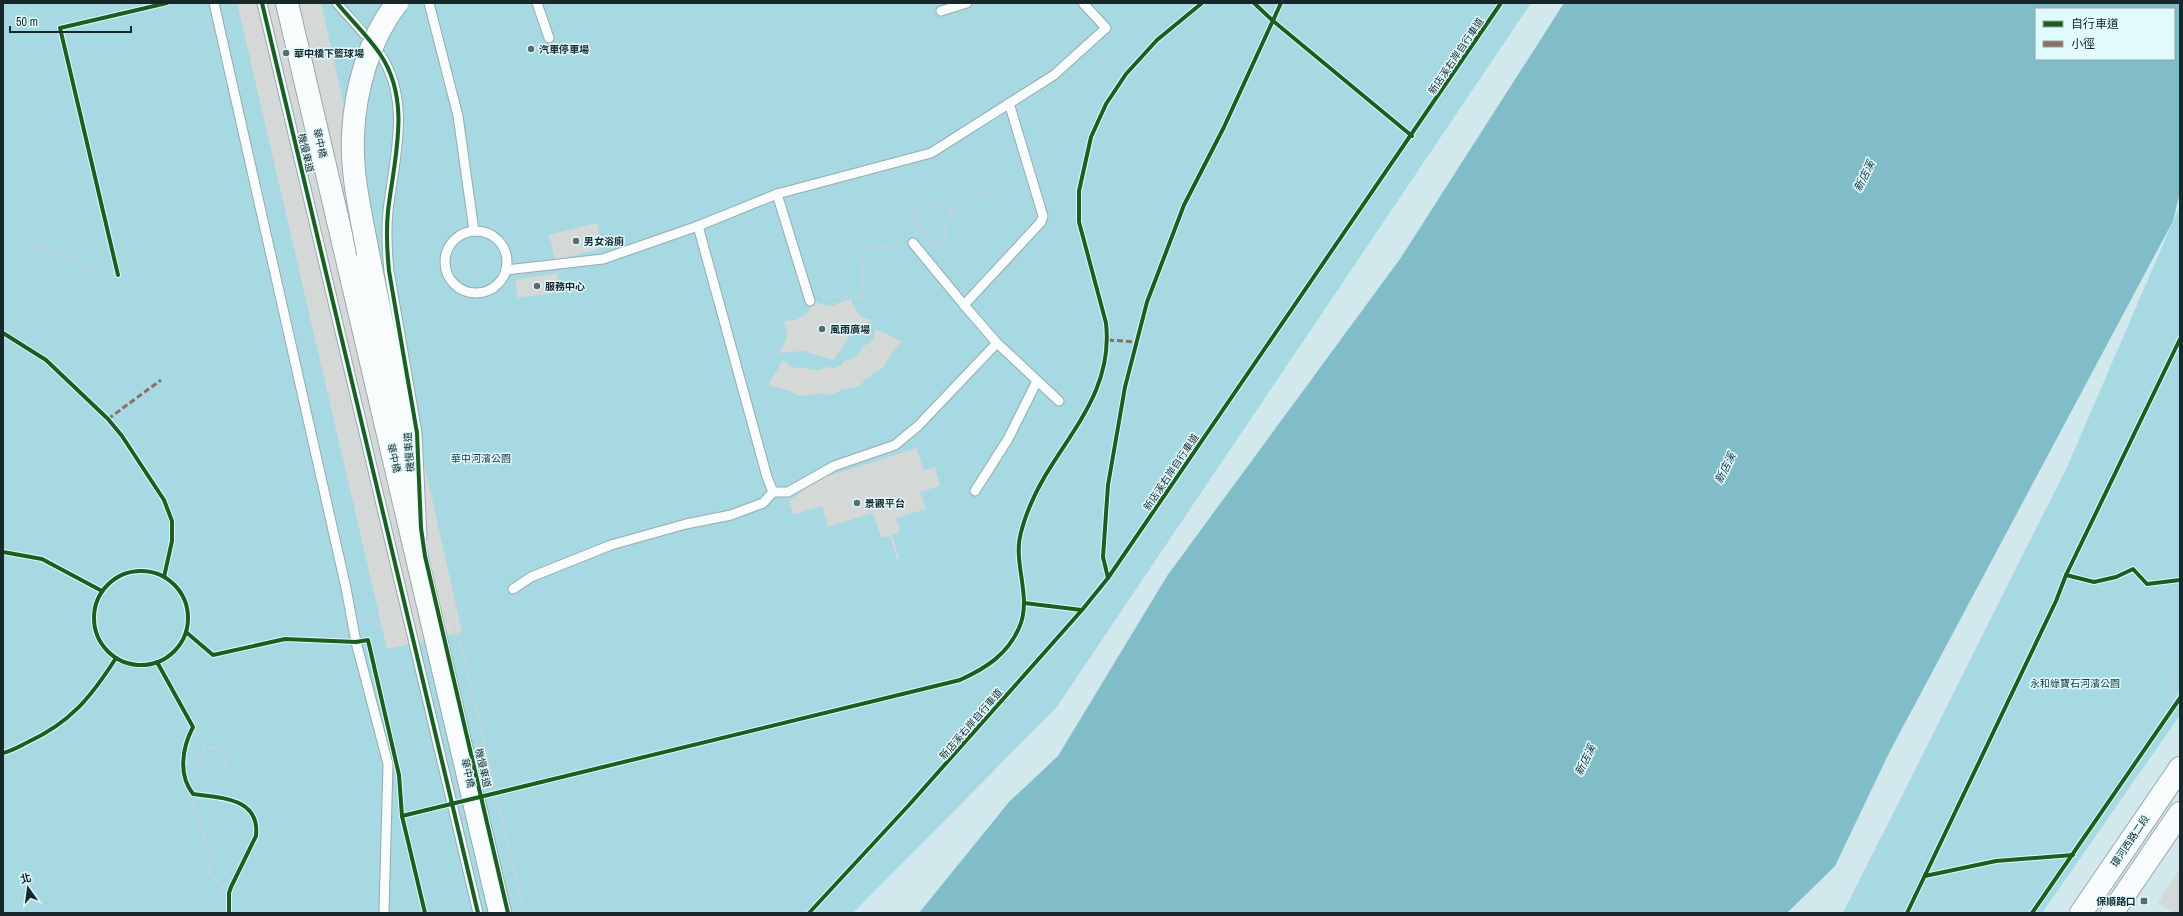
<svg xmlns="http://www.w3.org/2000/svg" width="2183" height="916" viewBox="0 0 2183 916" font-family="'Archivo Narrow','Noto Sans TC',sans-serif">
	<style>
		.green { fill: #a6d9e2 }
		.water { fill: #80bdc8; fill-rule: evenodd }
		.building { fill: #d4d8d7 }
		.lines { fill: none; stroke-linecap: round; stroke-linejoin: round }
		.service-casing { stroke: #98aaad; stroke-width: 11 }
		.secondary-casing { stroke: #98aaad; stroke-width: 24 }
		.trunk-casing { stroke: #98aaad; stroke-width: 24 }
		.path { stroke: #ccd3d3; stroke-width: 2.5; stroke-dasharray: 2 2; stroke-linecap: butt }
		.service { stroke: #f8fcfc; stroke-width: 9 }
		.secondary { stroke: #f8fcfc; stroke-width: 22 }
		.trunk { stroke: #f8fcfc; stroke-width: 22 }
		.trunk-bridge-casing { stroke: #98aaad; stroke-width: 24; stroke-linecap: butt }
		.trunk-bridge { stroke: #f8fcfc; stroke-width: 22 }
		.quiet { stroke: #8d6e63; stroke-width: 3; stroke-dasharray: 6 3; stroke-linecap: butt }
		.cycleway-casing { stroke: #e1fafe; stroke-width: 6 }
		.cycleway { stroke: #1b5e20; stroke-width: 4 }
		.poi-dot { fill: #586b6e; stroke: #e1fafe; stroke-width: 1.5 }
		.labels { text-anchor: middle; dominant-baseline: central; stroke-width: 3; stroke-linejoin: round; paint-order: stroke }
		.poi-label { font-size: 10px; font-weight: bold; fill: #17272a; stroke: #e1fafe; text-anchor: start }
		.street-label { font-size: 10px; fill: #17272a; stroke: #e1fafe }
		.park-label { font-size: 10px; fill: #11373d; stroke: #e1fafe }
		.water-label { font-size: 11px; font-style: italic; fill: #10363c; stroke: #e1fafe }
	</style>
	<rect width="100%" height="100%" fill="#d1e8ec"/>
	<g class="green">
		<path d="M3 3H1531L1056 708 853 913H3Z"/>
		<path d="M2180 205V715L2042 913H1843L2068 465Z"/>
	</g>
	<path class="water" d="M1564 3H2180V192L2173 221 1890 751 1835 866 1787 913H919L1009 802 1058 756 1167 576 1400 259ZM2036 9H2174V59H2036Z"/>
	<g class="building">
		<path d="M237 3H321L462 632 387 649Z"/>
		<path d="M597 223 603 248 555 260 549 235Z"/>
		<path d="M557 273 560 292 518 298 515 280Z"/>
		<path d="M850 299 858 313 862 317 872 320 850 336 834 360 803 351 778 353 786 341 787 331 783 321 796 320 807 313 815 301 823 305 832 306Z"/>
		<path d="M875 329 902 341 888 358 884 367 866 379 860 386 841 390 831 395 819 394 798 396 790 391 768 385 783 360 789 366 797 368 803 367 811 370H820L826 367 834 368 841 365 844 361 852 359 859 354 862 347 869 343 874 337Z"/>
		<path d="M917 448 924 471 935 467 940 486 920 492 926 509 896 518 900 532 892 534 899 558 897 559 890 536 881 538 873 513 828 527 822 506 793 515 789 501 819 479Z"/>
		<path d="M2180 868V913H2174L2158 903Z"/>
	</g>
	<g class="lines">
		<defs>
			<g id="service">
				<path d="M214 3 346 588 356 642 388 764 384 911"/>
				<path d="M262 3 478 913"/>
				<path d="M337 3C351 20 368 36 380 54 412 101 394 159 388 211 386 231 387 251 389 271L417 433 422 537"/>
				<path d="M429 3 458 116 474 231"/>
				<path d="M537 3 549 38"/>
				<path d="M941 11 967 3"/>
				<path d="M777 194 810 301"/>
				<path d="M698 226 767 477 773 492H788L834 466 895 445 918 426 997 343 964 305 1041 222 1043 216 1009 103"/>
				<circle cx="476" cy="262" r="31"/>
				<path d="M913 243 964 305"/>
				<path d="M506 270 603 259 698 226 777 194 931 153 1054 75 1106 28 1083 3"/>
				<path d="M997 343 1059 401"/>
				<path d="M975 491 1008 439 1037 381"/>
				<path d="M513 589 531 577 611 545 686 524 731 515 763 503 773 492"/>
			</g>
			<g id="secondary">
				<path d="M287 3 500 913"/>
				<path d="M2081 913 2180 768"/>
				<path d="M2112 913 2180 813"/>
			</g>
			<path id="trunk" d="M368 253 402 422 407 463 409 522"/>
		</defs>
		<use href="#service" class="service-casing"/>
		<use href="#secondary" class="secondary-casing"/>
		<use href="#trunk" class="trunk-casing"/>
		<g class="path">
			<path d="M950 212 951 217 944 228 945 240 937 244 932 243 913 221 912 217C914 210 936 201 943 205 946 206 948 210 950 212L983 193 1019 179"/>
			<path d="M20 238 90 268 118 275"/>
			<path d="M822 297H864L861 249 901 245"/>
			<path d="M451 614 463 652 524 913"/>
			<path d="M365 618 382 627"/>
			<path d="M2180 668 2167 688 2180 697"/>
			<path d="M193 727 205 749C189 762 200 781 219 776 234 762 225 743 205 749"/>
			<path d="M188 788 199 826 208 844 209 875 229 893"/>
		</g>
		<use href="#service" class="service"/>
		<use href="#secondary" class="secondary"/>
		<use href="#trunk" class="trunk"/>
		<defs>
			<path id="trunk-bridge" d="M368 253C361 215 351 174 353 135 355 89 369 39 397 3"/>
		</defs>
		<use href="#trunk-bridge" class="trunk-bridge-casing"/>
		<use href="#trunk-bridge" class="trunk-bridge"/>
		<g class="quiet">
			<path d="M1108 340 1137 342"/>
			<path d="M108 419 161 380"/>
		</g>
		<defs>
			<g id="cycleway">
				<path d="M262 3 478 913"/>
				<path d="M337 3C351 20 368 36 380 54 412 101 394 159 388 211 386 231 387 251 389 271L417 433 421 528 425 556 508 913"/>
				<path d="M1254 3 1272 20 1412 136"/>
				<path d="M118 275 60 28 167 3"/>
				<path d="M3 333 46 360 108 419 122 436 164 500 172 521V541L164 577"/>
				<path d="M3 552 42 559 102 591"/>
				<circle cx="141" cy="618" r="47"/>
				<path d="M2066 575 2094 582 2116 577 2133 569 2147 584 2180 580"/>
				<path d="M1108 578 1103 557 1108 485 1125 387 1147 302 1184 205 1224 127 1281 3"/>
				<path d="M1024 603 1082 610"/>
				<path d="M186 632 213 655 285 639 356 642 368 640 399 775 402 816 425 913"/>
				<path d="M157 662 193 727C182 748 178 775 193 794 222 798 260 798 256 836L231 887 229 893V913"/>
				<path d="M3 753C12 751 20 746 28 742 71 722 91 697 116 658"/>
				<path d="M402 816 960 680C986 668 1007 655 1019 628 1033 597 1012 563 1021 532 1026 513 1035 493 1045 476 1075 426 1113 386 1106 323L1079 222V191L1091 137 1106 104 1126 74 1157 40 1202 3"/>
				<path d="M1925 876 1996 861 2073 855"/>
				<path d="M809 913 909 805 1082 610 1108 578 1501 3"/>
				<path d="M1907 913 2056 601 2066 575 2180 339"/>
				<path d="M2032 913 2180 698"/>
			</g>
		</defs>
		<use href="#cycleway" class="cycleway-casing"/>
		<use href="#cycleway" class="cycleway"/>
	</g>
	<g class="poi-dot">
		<circle cx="531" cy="49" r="4"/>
		<circle cx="286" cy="53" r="4"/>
		<circle cx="576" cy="241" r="4"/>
		<circle cx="537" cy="286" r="4"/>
		<circle cx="822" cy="329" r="4"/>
		<circle cx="857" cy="503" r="4"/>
		<rect x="2140" y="897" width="8" height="8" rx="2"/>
	</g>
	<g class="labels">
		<g class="poi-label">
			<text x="539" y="49">汽車停車場</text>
			<text x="294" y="53">華中橋下籃球場</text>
			<text x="584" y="241">男女浴廁</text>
			<text x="545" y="286">服務中心</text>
			<text x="830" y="329">風雨廣場</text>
			<text x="865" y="503">景觀平台</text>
			<text x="2136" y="901" text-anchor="end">保順路口</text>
		</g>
		<g class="street-label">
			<text transform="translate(1456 56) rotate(-56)">新店溪右岸自行車道</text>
			<text transform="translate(320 143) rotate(77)">華中橋</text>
			<text transform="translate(306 153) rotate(77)">機慢車道</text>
			<text transform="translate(409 452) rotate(-94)">機慢車道</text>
			<text transform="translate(394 458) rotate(77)">華中橋</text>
			<text transform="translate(1171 472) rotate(-56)">新店溪右岸自行車道</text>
			<text transform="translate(971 724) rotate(-49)">新店溪右岸自行車道</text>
			<text transform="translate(483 768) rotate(77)">機慢車道</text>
			<text transform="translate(468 773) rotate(77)">華中橋</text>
			<text transform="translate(2130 841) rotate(-56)">環河西路二段</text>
		</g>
		<g class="park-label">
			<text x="481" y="458">華中河濱公園</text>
			<text x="2075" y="683">永和綠寶石河濱公園</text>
		</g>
		<g class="water-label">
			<text transform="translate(1864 176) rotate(-64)">新店溪</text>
			<text transform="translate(1725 468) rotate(-64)">新店溪</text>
			<text transform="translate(1585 760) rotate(-64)">新店溪</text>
		</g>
	</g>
	<rect width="2183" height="916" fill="none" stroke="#17272a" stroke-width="8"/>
	<rect x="2035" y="8" width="140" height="52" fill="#e1fafe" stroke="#90a6a9"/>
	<rect x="2043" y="21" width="20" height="6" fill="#1b5e20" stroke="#90a6a9"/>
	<text x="2071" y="28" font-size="12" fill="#17272a">自行車道</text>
	<rect x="2043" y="41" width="20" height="6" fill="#8d6e63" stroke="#90a6a9"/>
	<text x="2071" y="48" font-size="12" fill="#17272a">小徑</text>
	<g transform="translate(28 888) rotate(346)" stroke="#e1fafe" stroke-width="3" paint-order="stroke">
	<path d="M0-3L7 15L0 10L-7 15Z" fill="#17272a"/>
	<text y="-6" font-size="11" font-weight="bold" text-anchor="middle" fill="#17272a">北</text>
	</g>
	<path d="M10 26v6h121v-6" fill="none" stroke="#17272a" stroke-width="2"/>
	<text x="16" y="26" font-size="12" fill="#17272a" stroke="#e1fafe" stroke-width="3" paint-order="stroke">50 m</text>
</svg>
